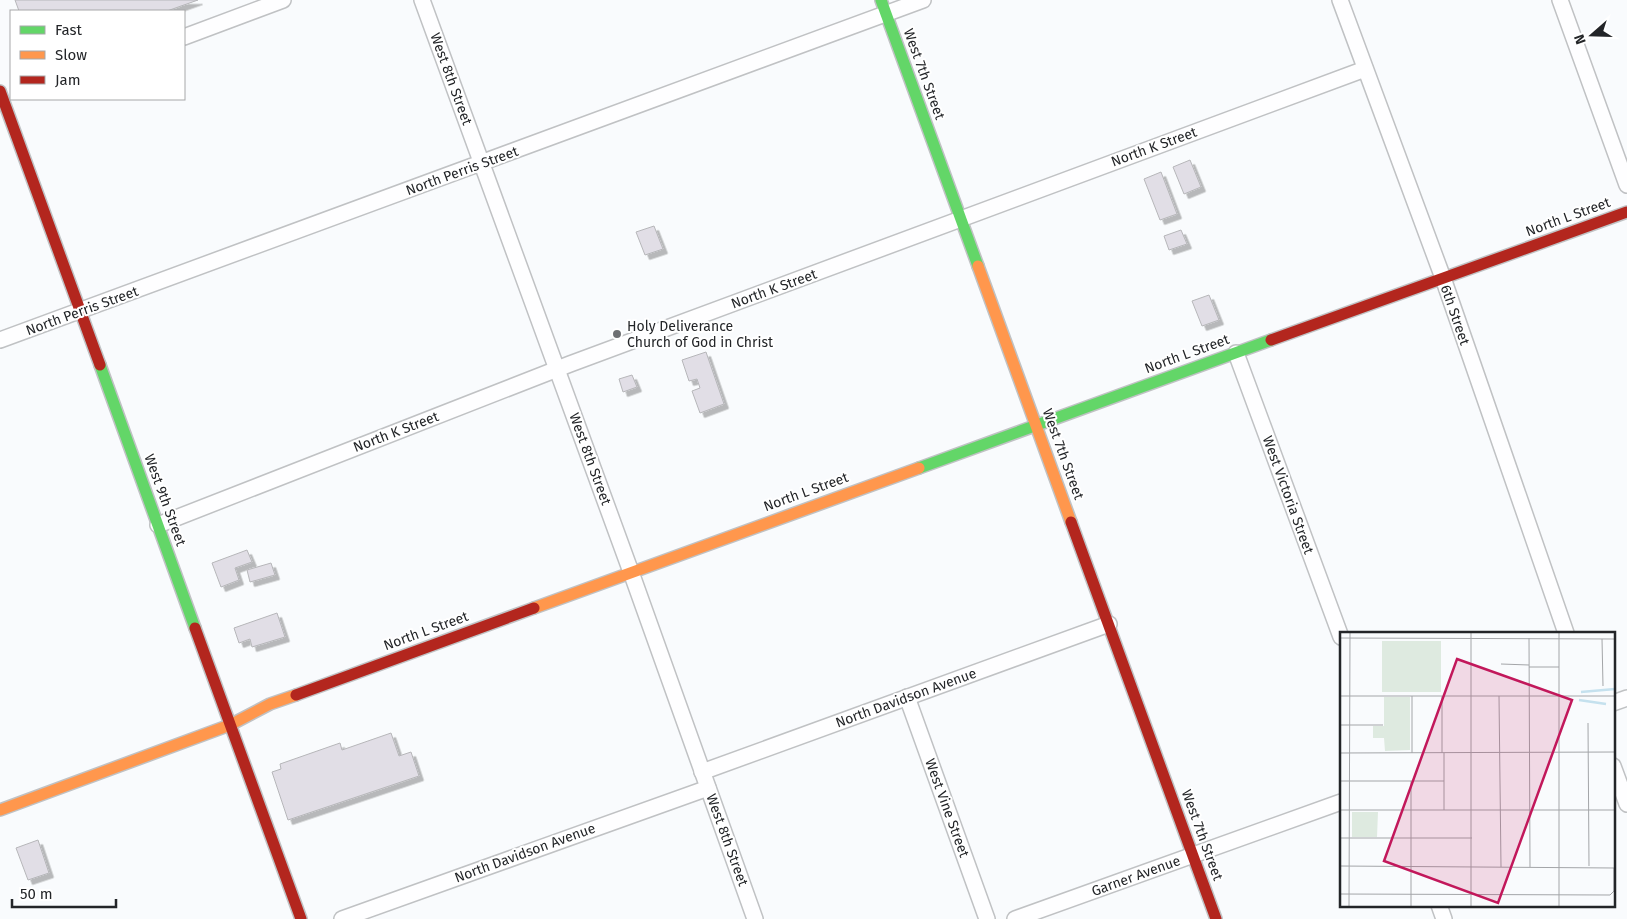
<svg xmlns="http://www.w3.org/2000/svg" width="1627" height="919" viewBox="0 0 1627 919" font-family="'Fira Sans',sans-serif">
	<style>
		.building { fill: #e1dee6; stroke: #b6b6b9; filter: url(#shadow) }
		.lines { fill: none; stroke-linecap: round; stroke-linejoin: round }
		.street-casing { stroke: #c0c2c4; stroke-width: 18 }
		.fast-casing { stroke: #c0c2c4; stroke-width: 14 }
		.slow-casing { stroke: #c0c2c4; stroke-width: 14 }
		.jam-casing { stroke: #c0c2c4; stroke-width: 14 }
		.street { stroke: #fefeff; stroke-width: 15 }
		.fast { stroke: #63d668; stroke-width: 11 }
		.slow { stroke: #ff974d; stroke-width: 11 }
		.jam { stroke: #b3261e; stroke-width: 11 }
		.poi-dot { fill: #6e7073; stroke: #fff; stroke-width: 2 }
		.labels { text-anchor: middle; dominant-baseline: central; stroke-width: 4; stroke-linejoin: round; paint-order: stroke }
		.street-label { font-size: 14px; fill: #232528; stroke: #fff }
		.poi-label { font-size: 14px; fill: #232528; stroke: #fff; text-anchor: start }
		.inset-river { fill: none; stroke: #c5e1ee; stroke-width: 2.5 }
		.inset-road { fill: none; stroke: #a3a5a8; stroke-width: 1 }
		.view { fill: #c2185b; fill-opacity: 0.15; stroke: #c2185b; stroke-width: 2.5 }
		.inset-edge { fill: none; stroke: #232528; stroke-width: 2.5 }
	</style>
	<defs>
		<filter id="shadow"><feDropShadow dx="4.5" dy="4.5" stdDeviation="0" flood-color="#0004"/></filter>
	</defs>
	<rect width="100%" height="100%" fill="#f9fbfd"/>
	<g class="building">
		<path d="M15 0H198L167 11H19Z"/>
		<path d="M1190 160 1201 187 1184 194 1173 167Z"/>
		<path d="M1161 172 1177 214 1160 220 1144 179Z"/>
		<path d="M654 226 663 249 645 255 636 232Z"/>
		<path d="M1181 230 1187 244 1169 250 1164 236Z"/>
		<path d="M1209 295 1219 320 1202 326 1192 301Z"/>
		<path d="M706 352 724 404 700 413 692 391 700 388 697 379 689 381 682 360Z"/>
		<path d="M632 375 637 387 623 392 619 379Z"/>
		<path d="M247 550 252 562 235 568 239 580 221 587 212 563Z"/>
		<path d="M271 563 275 575 250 582 247 570Z"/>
		<path d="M277 613 285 637 252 647 250 639 239 643 234 628Z"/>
		<path d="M391 733 399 756 411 752 419 776 288 820 272 772 281 769 280 764 340 743 342 750Z"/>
		<path d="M38 840 49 873 28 880 16 848Z"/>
	</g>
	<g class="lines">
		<defs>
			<g id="street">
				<path d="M422 0 631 572 755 919"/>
				<path d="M1340 0 1443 278 1566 633"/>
				<path d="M1560 0 1627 185"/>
				<path d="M184 37 283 0"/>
				<path d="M0 340 923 0"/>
				<path d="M1236 353 1341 637"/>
				<path d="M158 525 570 364 1365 69"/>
				<path d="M907 697 987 919"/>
				<path d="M1613 703 1627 698"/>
				<path d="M1613 766 1627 804"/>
				<path d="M702 772 1109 624"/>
				<path d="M1439 905 1444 919"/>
				<path d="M342 919 708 788"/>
				<path d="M1015 919 1341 802"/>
			</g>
			<g id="fast">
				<path d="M881 0 978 266"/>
				<path d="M100 365 195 628"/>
				<path d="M919 468 1271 340"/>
			</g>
			<g id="slow">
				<path d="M978 266 1071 522"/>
				<path d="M534 608 919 468"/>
				<path d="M0 810 230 725 270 704 296 695"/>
			</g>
			<g id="jam">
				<path d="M0 91 100 365"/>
				<path d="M1271 340 1627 212"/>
				<path d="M1071 522 1216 919"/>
				<path d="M195 628 301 919"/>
				<path d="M296 695 534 608"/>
			</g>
		</defs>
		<use href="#street" class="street-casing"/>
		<use href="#fast" class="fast-casing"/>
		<use href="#slow" class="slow-casing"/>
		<use href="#jam" class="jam-casing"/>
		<use href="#street" class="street"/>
		<use href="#fast" class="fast"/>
		<use href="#slow" class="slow"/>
		<use href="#jam" class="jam"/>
	</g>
	<circle class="poi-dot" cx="617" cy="334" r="5"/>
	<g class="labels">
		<g class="street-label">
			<text transform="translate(924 74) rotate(70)">West 7th Street</text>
			<text transform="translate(451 79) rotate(70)">West 8th Street</text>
			<text transform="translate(1154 147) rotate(-20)">North K Street</text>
			<text transform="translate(462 171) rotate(-20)">North Perris Street</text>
			<text transform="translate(1568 217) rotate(-20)">North L Street</text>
			<text transform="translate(774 289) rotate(-20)">North K Street</text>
			<text transform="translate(82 311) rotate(-20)">North Perris Street</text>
			<text transform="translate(1455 315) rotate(71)">6th Street</text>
			<text transform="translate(1187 354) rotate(-20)">North L Street</text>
			<text transform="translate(396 432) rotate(-21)">North K Street</text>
			<text transform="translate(1063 454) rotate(70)">West 7th Street</text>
			<text transform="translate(590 459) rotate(70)">West 8th Street</text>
			<text transform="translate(806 492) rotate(-20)">North L Street</text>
			<text transform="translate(1288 495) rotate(70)">West Victoria Street</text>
			<text transform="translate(165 500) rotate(70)">West 9th Street</text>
			<text transform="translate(426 631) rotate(-20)">North L Street</text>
			<text transform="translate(906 698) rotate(-20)">North Davidson Avenue</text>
			<text transform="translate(947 808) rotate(70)">West Vine Street</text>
			<text transform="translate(1202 835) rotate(70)">West 7th Street</text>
			<text transform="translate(727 840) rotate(70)">West 8th Street</text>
			<text transform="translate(525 853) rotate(-20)">North Davidson Avenue</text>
			<text transform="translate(1136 876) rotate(-20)">Garner Avenue</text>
		</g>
		<g class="poi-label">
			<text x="627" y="326">Holy Deliverance<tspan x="627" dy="16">Church of God in Christ</tspan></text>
		</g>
	</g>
	<g transform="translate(1340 632)">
		<rect width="275" height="275" fill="#f9fbfd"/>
		<path d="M42 9H101V60H42ZM44 65H70V118L45 119 44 106H33V94H44ZM12 180H38L37 205H12Z" fill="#deeae0"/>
		<path class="inset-river" d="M241 60 275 57M239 68 266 72"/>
		<path class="inset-road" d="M131 0V275M0 6 275 7V0M189 6 190 235M262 7 263 54M161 32 189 33M189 35H219M0 64H275M72 64V121M159 64 161 235M248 91 249 234M0 93H43M0 121 275 120M102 121V64M104 121V178M0 149H104M0 178H275M0 206H132M0 234 274 236V259L270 263 0 262M9 275 10 0M71 275V149M219 275V0"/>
		<path class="view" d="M117 27 232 68 158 271 44 229Z"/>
		<rect width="275" height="275" class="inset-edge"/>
	</g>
	<rect x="10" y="10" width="175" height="90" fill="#ffffff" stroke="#a7a8a9"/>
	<rect x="20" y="26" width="25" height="8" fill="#63d668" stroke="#a7a8a9"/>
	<text x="55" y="35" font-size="15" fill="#232528">Fast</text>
	<rect x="20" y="51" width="25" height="8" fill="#ff974d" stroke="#a7a8a9"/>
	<text x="55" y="60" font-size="15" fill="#232528">Slow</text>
	<rect x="20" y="76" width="25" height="8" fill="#b3261e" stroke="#a7a8a9"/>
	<text x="55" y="85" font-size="15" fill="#232528">Jam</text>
	<g transform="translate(1592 35) rotate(250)" stroke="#ffffff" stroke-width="4" paint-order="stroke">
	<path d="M0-4L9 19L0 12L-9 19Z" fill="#232528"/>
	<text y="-8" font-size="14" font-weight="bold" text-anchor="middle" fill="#232528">N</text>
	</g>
	<path d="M12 899v8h104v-8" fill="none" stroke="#232528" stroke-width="2.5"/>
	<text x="20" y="899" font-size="15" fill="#232528" stroke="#ffffff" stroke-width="4" paint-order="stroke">50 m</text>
</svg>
